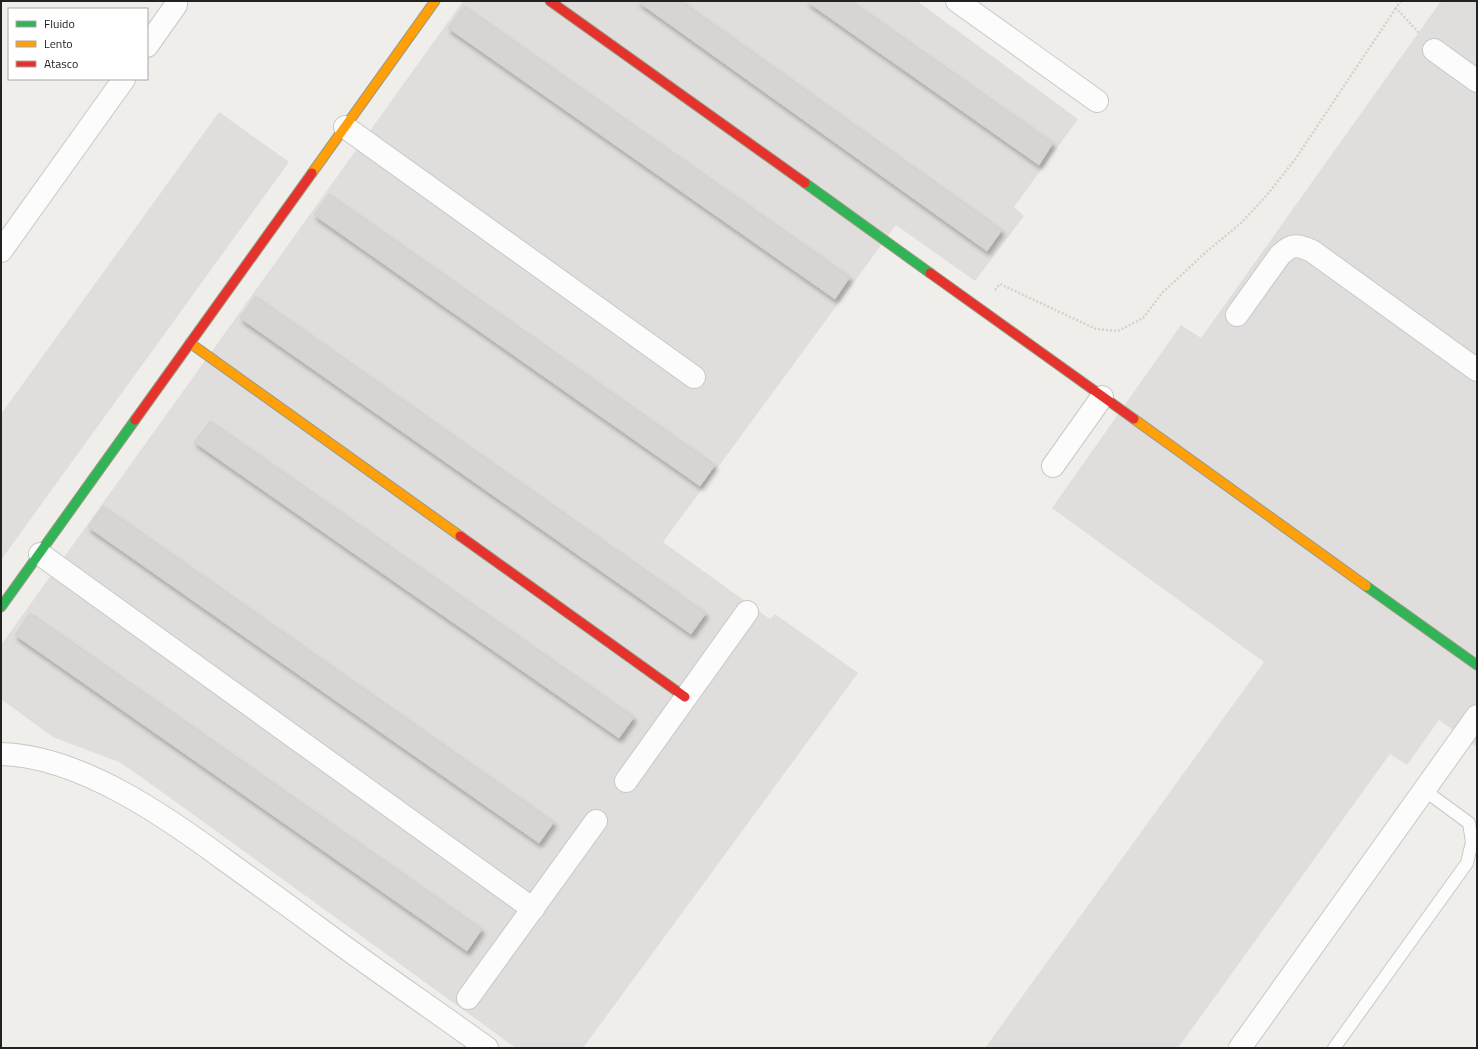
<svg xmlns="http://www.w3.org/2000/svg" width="1478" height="1049" viewBox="0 0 1478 1049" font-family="'Titillium Web',sans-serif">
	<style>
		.residential { fill: #dfdedc }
		.building { fill: #d7d4d2; stroke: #d3d0cc; filter: url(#shadow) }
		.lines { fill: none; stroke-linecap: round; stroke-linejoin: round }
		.lane-casing { stroke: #c9c8c7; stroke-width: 14 }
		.street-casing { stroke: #c9c8c7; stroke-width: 24 }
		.fast-casing { stroke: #999a82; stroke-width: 11 }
		.slow-casing { stroke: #999a82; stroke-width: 11 }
		.jam-casing { stroke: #999a82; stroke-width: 11 }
		.path { stroke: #dccecd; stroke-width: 2.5; stroke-dasharray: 2 2; stroke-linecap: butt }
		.lane { stroke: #fdfcfc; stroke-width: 12 }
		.street { stroke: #fdfcfc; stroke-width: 22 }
		.fast { stroke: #30b455; stroke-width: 9 }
		.slow { stroke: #ff9f0a; stroke-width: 9 }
		.jam { stroke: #e5322d; stroke-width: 9 }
	</style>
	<defs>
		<filter id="shadow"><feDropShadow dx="2.5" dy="4.5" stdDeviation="2" flood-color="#0004"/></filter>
	</defs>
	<rect width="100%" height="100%" fill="#f0eeeb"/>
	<g class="residential">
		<path d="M463 1H917L1078 119 1014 207 1024 216 975 281 896 225 663 542 770 619 775 614 858 673 583 1048H516L144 779 119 762 53 737 1 699V645Z"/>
		<path d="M1441 1H1477V747L1439 720 1407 765 1390 754 1178 1048H985L1264 662 1052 508 1181 325 1201 338Z"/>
		<path d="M219 112 289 162 1 560V414Z"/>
	</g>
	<g class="building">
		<path d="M637 1H681L1002 230 987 251Z"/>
		<path d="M806 1H851L1053 143 1039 165Z"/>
		<path d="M464 6 850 277 835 299 448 28Z"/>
		<path d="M329 194 715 465 700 486 314 215Z"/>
		<path d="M255 296 706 613 691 634 240 318Z"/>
		<path d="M210 421 634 717 619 738 194 442Z"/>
		<path d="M103 506 554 822 539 843 88 527Z"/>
		<path d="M30 613 482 929 467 951 15 635Z"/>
	</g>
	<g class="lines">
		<defs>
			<path id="lane" d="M1334 1048 1467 863 1472 842 1469 823 1424 790"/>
			<g id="street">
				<path d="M957 1 1097 101"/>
				<path d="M147 46 176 5V1"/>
				<path d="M1434 50 1477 81"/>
				<path d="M345 127 694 377"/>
				<path d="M1 251 124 79"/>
				<path d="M1237 315 1280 255C1292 244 1297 244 1312 251L1477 370"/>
				<path d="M1053 466 1102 397"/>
				<path d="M40 554 533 909"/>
				<path d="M1 754C80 756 167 817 229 863 261 886 293 909 324 932 378 972 433 1009 487 1048"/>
				<path d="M626 781 747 612"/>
				<path d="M468 998 596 821"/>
				<path d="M1240 1048 1477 716"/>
			</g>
			<g id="fast">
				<path d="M805 183 930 273"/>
				<path d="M1366 586 1477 665"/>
				<path d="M1 607 135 420"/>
			</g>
			<g id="slow">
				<path d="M312 173 435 1"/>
				<path d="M190 343 460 536"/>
				<path d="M1134 419 1366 586"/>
			</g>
			<g id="jam">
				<path d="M550 1 805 183"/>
				<path d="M930 273 1134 419"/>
				<path d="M135 420 312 173"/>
				<path d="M460 536 685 697"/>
			</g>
		</defs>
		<use href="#lane" class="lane-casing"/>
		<use href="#street" class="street-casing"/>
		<use href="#fast" class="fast-casing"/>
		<use href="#slow" class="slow-casing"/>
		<use href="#jam" class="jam-casing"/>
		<g class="path">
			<path d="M1401 1 1396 8 1419 33"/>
			<path d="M995 290 1000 284 1096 329 1118 331 1143 318 1163 292 1206 252 1241 223 1267 195 1296 158 1396 8"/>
		</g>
		<use href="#lane" class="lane"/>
		<use href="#street" class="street"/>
		<use href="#fast" class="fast"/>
		<use href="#slow" class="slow"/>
		<use href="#jam" class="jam"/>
	</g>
	<rect width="1478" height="1049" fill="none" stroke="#222222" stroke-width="4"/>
	<rect x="8" y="8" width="140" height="72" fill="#ffffff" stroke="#a7a7a7"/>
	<rect x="16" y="21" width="20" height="6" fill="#30b455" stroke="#a7a7a7"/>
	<text x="44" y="28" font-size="12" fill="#222222">Fluido</text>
	<rect x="16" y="41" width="20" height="6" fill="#ff9f0a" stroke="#a7a7a7"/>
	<text x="44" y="48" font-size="12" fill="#222222">Lento</text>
	<rect x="16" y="61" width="20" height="6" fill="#e5322d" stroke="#a7a7a7"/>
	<text x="44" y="68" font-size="12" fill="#222222">Atasco</text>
</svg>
